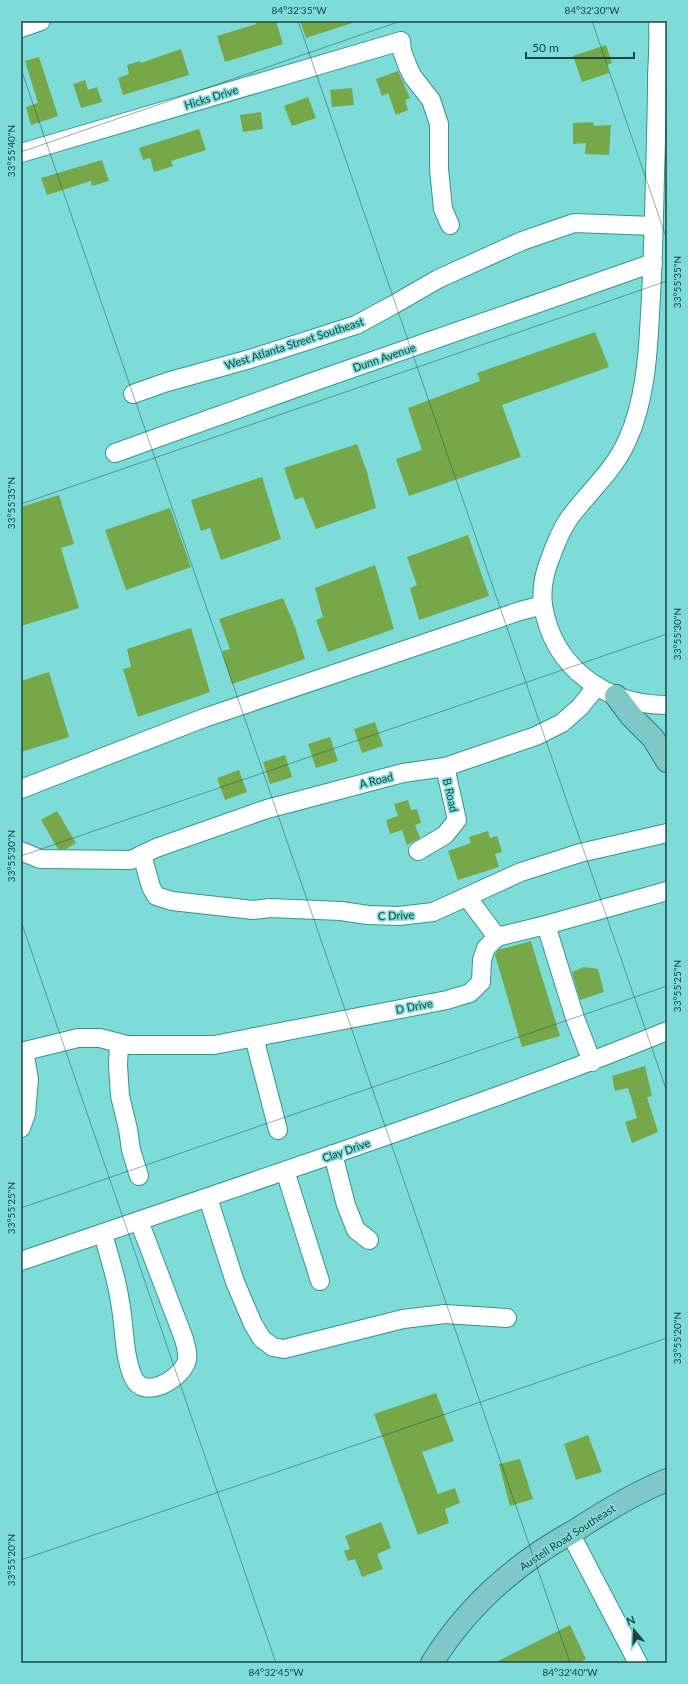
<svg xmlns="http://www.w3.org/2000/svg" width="688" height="1684" viewBox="0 0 688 1684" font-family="Lato,sans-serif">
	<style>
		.building { fill: #76a849 }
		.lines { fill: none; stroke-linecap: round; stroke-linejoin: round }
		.minor-casing { stroke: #329693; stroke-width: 20 }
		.major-casing { stroke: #258280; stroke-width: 24 }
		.minor { stroke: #fff; stroke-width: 18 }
		.major { stroke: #80c8c7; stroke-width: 22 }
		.ticks { fill: none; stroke: #1b4442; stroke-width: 1; stroke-opacity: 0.45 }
		.labels { text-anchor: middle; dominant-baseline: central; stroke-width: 3.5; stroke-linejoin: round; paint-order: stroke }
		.street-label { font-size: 11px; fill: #1b4442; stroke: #7ddcd8 }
		.neatline { fill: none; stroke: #1b4442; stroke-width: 1.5 }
		.ticks-label { font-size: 10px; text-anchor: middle; fill: #1b4442 }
	</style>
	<rect width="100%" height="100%" fill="#7ddcd8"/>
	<g class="building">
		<path d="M255 21H276L283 44 225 62 217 36 256 24Z"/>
		<path d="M300 21H352V23L306 38Z"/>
		<path d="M606 45 612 63 607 65 609 73 582 82 573 56Z"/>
		<path d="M181 49 189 75 123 95 118 78 129 74 127 65 140 61 141 63Z"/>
		<path d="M39 57 58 116 31 125 26 107 38 103 25 61Z"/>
		<path d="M398 71 410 98 405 100 408 110 396 115 388 93 382 96 376 79Z"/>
		<path d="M85 80 88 90 97 87 102 102 81 108 73 84Z"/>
		<path d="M352 88 354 105 332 107 330 90Z"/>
		<path d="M308 97 316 118 292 126 284 106Z"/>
		<path d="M261 112 263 129 243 132 240 115Z"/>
		<path d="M593 122 594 126 611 125 609 155 585 154 586 143 573 144V123Z"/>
		<path d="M199 129 206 150 171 161 173 166 154 172 150 158 143 160 139 148Z"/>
		<path d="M102 160 109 181 92 186 91 181 47 195 41 178Z"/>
		<path d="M595 332 609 367 502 405 521 457 409 496 396 459 422 450 408 408 480 381 477 373Z"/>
		<path d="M357 444 367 472 376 508 316 529 303 497 295 500 284 468Z"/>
		<path d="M262 477 281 539 221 560 210 528 201 531 191 500Z"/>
		<path d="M59 495 74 544 61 548 79 608 21 626V507Z"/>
		<path d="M170 508 191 567 126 590 105 530Z"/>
		<path d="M468 535 489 596 419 620 410 588 417 585 407 557Z"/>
		<path d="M375 565 394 629 328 652 316 620 323 617 315 588Z"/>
		<path d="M283 598 295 627 305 659 232 684 222 651 230 649 219 619Z"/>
		<path d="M191 628 210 692 138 717 123 669 131 667 127 649Z"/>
		<path d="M49 672 69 737 21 752V681Z"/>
		<path d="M375 722 383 746 362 753 354 729Z"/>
		<path d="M330 737 338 761 316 768 308 744Z"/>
		<path d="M285 755 292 777 270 784 263 762Z"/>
		<path d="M239 770 247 792 225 800 217 778Z"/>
		<path d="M408 800 411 810 417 809 421 823 415 825 420 838 407 845 402 830 390 834 386 820 398 816 394 804Z"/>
		<path d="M57 811 76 843 66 849H58L41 820Z"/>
		<path d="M488 831 490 838 497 836 502 852 495 854 499 867 458 880 448 851 471 843 469 837Z"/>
		<path d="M531 941 560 1036 522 1047 495 955 498 950Z"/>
		<path d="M584 967 598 969 604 992 580 1000 572 972Z"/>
		<path d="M645 1066 652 1096 647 1097 658 1132 632 1143 625 1122 637 1118 632 1100 628 1088 615 1091 612 1076Z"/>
		<path d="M436 1393 454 1441 422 1452 438 1494 455 1488 460 1503 445 1509 449 1523 418 1535 374 1414Z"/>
		<path d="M588 1435 602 1472 576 1480 564 1444Z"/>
		<path d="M520 1459 533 1499 510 1506 499 1464Z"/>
		<path d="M381 1522 391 1548 377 1554 383 1569 362 1577 355 1559 348 1561 344 1551 350 1549 345 1536Z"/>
		<path d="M570 1625 586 1659 579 1663H494Z"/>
	</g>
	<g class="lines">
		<defs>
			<g id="minor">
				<path d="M658 21C659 39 658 58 657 76 657 109 656 142 655 175 654 221 653 267 650 313 648 355 645 402 627 441 613 472 587 493 568 520 560 532 555 545 550 559 544 574 541 589 543 605 553 668 606 705 667 705"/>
				<path d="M21 28 41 21"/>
				<path d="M21 153 401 41 402 51 408 67 413 77 431 100 439 124V169L443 209 450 225"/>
				<path d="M133 394 167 382 250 359 356 325 393 305 438 279 522 241 574 223 654 226"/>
				<path d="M115 453 307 384 653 263"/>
				<path d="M21 789 204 718 520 611 543 605"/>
				<path d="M21 851 40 859 131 860 156 848 267 809 403 773 445 767 536 736 562 723 580 707 597 686"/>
				<path d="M418 851 445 835 457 820 445 767"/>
				<path d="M142 855 151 887 156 896 172 901 253 910 270 908 341 911 368 915 399 916 433 912 521 872 580 853 667 833"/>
				<path d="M467 897 497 937"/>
				<path d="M546 925 575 1018 592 1062"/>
				<path d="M254 1037 278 1130"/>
				<path d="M119 1043 118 1065 120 1096 128 1129 131 1150 139 1176"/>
				<path d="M21 1052 78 1038H100L127 1045H214L447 1000 470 993 481 982 482 960 486 948 497 937 546 925 667 891"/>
				<path d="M21 1128 26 1114 29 1079 24 1051"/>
				<path d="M333 1154 346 1205 356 1230 369 1240"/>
				<path d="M285 1171 320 1281"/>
				<path d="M208 1198 235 1282 253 1324 262 1339 273 1347 284 1349 403 1319 445 1314 507 1318"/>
				<path d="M103 1234C109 1256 117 1279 120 1302 125 1327 123 1353 133 1377 143 1401 179 1380 186 1363 189 1356 186 1347 184 1339L139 1221"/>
				<path d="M21 1261C126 1226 230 1190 334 1154 446 1115 557 1076 667 1031"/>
				<path d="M570 1533 638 1663"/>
			</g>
			<g id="major">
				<path d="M616 696 631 716 653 738 667 761"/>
				<path d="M432 1663C459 1619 497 1581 540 1552 551 1544 564 1537 576 1530 605 1511 635 1493 667 1480"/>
			</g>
		</defs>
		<use href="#minor" class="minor-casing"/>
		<use href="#major" class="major-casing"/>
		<use href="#minor" class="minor"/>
		<use href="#major" class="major"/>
	</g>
	<path class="ticks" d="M298 21 667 1092M592 21 667 240M21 69 570 1663M21 152 401 21M21 504 667 281M21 856 667 634M21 921 276 1663M21 1208 667 986M21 1560 667 1338"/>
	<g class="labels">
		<g class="street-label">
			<text transform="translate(211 97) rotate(-17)">Hicks Drive</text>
			<text transform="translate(294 343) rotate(-18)">West Atlanta Street Southeast</text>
			<text transform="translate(384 357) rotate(-19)">Dunn Avenue</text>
			<text transform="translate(376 780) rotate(-14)">A Road</text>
			<text transform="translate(451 795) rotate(77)">B Road</text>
			<text transform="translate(396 915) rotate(-2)">C Drive</text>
			<text transform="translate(414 1006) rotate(-11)">D Drive</text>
			<text transform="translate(346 1150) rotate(-19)">Clay Drive</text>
			<text transform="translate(567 1537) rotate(-33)">Austell Road Southeast</text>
		</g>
	</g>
	<rect width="688" height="1684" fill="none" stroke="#7ddcd8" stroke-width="44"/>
	<g transform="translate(634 1630) rotate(341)" stroke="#7ddcd8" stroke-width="3" paint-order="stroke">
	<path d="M0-3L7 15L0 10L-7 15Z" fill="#1b4442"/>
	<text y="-6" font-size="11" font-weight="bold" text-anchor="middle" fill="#1b4442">N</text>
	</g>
	<path d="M526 52v6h108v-6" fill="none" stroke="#1b4442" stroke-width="2"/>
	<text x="532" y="52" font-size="12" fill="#1b4442" stroke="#7ddcd8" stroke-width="3" paint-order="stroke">50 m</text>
	<rect x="22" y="22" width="644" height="1640" class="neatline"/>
	<g class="ticks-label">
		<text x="299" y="14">84°32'35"W</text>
		<text x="592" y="14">84°32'30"W</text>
		<text transform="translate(11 151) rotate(-90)" y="4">33°55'40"N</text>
		<text transform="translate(677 282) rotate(-90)" y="4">33°55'35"N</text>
		<text transform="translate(11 503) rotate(-90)" y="4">33°55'35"N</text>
		<text transform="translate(677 634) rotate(-90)" y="4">33°55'30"N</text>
		<text transform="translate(11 856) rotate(-90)" y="4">33°55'30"N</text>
		<text transform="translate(677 986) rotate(-90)" y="4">33°55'25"N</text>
		<text transform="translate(11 1208) rotate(-90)" y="4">33°55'25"N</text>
		<text transform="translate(677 1338) rotate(-90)" y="4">33°55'20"N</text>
		<text transform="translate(11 1560) rotate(-90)" y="4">33°55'20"N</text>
		<text x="276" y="1676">84°32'45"W</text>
		<text x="570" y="1676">84°32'40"W</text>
	</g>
</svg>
